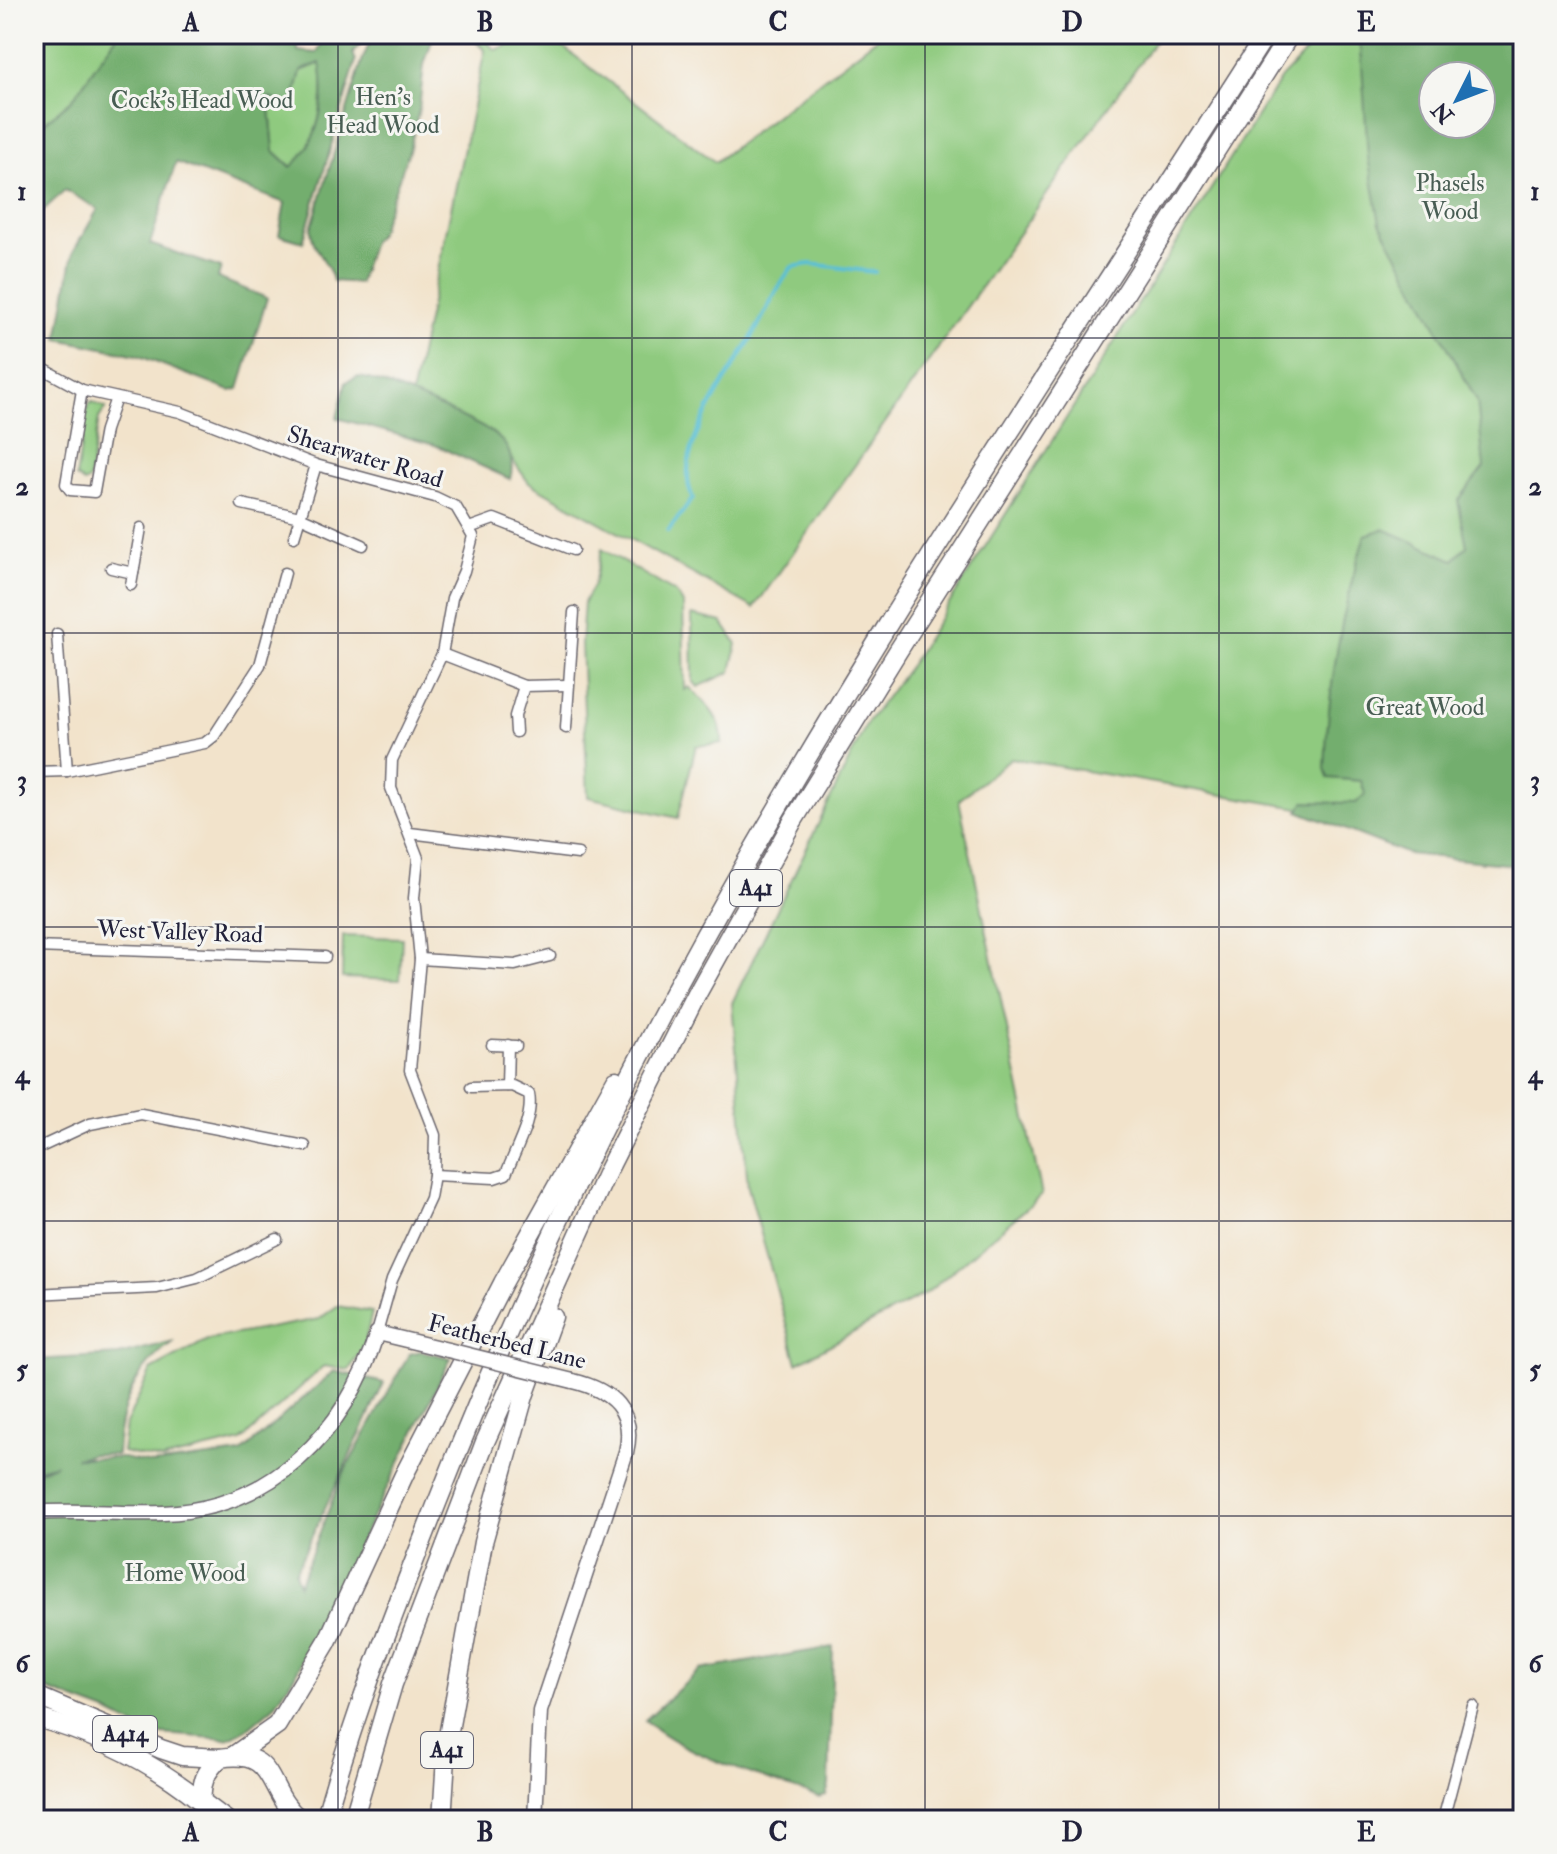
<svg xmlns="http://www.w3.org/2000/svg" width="1557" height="1854" viewBox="0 0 1557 1854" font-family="'IM FELL Double Pica',serif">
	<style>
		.green { fill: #8fca7f; stroke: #58765d; stroke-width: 2; fill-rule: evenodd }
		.forest { fill: #73ae6e; stroke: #4a6854; stroke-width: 2; fill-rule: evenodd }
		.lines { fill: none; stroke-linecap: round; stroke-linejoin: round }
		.stream { stroke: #59bfd7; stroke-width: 4 }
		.street-casing { stroke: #6b666d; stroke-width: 13 }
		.secondary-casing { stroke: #6b666d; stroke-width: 17 }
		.highway-casing { stroke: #6b666d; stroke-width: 21 }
		.street { stroke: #fff; stroke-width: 10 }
		.secondary { stroke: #fff; stroke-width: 14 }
		.highway { stroke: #fff; stroke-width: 18 }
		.secondary-bridge-casing { stroke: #6b666d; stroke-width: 17; stroke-linecap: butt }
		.secondary-bridge { stroke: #fff; stroke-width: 14 }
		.grid { fill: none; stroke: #22223b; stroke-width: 2; stroke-opacity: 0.55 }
		.labels { text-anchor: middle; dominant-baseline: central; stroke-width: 6; stroke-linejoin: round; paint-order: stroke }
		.shield { fill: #f6f6f2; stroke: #626272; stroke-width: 2 }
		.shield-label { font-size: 22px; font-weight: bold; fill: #22223b }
		.park-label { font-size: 24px; fill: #485d53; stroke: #f6f6f2 }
		.street-label { font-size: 24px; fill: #22223b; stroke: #f6f6f2 }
		.neatline { fill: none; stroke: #22223b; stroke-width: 3 }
		.grid-label { font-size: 26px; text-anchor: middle; font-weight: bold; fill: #22223b }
	</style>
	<rect width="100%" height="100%" fill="#f6f6f2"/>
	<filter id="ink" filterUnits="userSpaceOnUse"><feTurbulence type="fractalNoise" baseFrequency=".0125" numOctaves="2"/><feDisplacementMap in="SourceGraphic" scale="16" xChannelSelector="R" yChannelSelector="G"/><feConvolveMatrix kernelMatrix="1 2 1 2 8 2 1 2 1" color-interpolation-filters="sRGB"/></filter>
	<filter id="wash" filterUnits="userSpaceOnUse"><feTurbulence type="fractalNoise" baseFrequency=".006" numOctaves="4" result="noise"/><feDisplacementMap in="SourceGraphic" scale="32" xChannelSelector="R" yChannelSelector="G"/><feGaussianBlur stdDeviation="1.8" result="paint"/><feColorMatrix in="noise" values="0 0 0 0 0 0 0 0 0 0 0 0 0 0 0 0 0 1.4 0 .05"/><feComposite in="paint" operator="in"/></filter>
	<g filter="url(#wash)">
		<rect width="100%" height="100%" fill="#f2e3cb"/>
		<g class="green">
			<path d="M34 34H118L72 100 34 131Z"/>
			<path d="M469 34H478L496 50 536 34H546L715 162 882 34H1160L754 608 529 483 493 433 411 396 485 50Z"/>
			<path d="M1323 34H1523V847L1011 758 959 800 1042 1195 928 1292 797 1363 748 1187 732 1003 867 723 911 664 1281 78ZM1433 76H1481V124H1433Z"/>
			<path d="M321 63C325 101 321 139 292 167L274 151 269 96 292 107 301 71Z"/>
			<path d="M92 402 106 408 99 418 89 480 84 483 76 477 88 405Z"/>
			<path d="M602 549 676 593 683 603 685 690 689 687C705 703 723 718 722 743L696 746 678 818 588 797 581 644 584 602 594 584Z"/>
			<path d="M692 615 722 622 737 644 731 672 698 687 693 681Z"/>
			<path d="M343 936 402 938 400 980 342 978Z"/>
			<path d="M337 1306 372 1312 364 1346 349 1370 324 1366 241 1441 161 1460 122 1452 126 1424 151 1370 209 1339 319 1319Z"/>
		</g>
		<g class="forest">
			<path d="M118 34H298V51L317 53 326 34H369L353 53 356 61 303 242 279 235 285 203 176 162 150 244 221 268 218 278 267 298 239 389 230 391 137 355 58 339 73 252 98 209 65 190 34 219V131L72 100ZM320 63C327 99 320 142 291 167L274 151 269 97 292 107 301 71Z"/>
			<path d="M373 34H434L424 65 419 110 409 151 379 234 372 242 359 283 333 281C329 262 311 248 311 229L362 61Z"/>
			<path d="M1355 34H1523V866L1408 854 1298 811 1305 802 1356 803 1365 794 1361 781 1328 778 1325 768C1328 688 1341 611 1365 535L1384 529 1454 560 1467 546 1458 501 1484 467 1477 401 1380 223 1368 157 1361 49ZM1433 76H1481V124H1433Z"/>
			<path d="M357 377C376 377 486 425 500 439 511 449 514 465 510 479L435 445 337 418 346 382Z"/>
			<path d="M174 1341C134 1369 119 1407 117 1455L94 1454 75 1458H123L152 1464 241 1453 334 1371 384 1383 295 1572 299 1585 342 1476 409 1354 421 1351 451 1358 295 1675 274 1706 247 1729 228 1739 148 1733 107 1712 34 1685V1473L56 1464 34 1470V1360L119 1355Z"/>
			<path d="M833 1647 829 1785 826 1795 819 1797C766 1778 686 1757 645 1720L700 1670Z"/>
		</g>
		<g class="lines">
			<path class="stream" d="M668 531 693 498C670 453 728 379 749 342 764 317 774 291 792 267L810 264 875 272"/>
		</g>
	</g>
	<g filter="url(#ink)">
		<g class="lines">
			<defs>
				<g id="street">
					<path d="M34 364 82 390 180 412 316 465 435 497 456 507 473 536 464 571 452 598 442 654 392 760 391 788 418 858 414 898 420 959 410 1070 435 1135 434 1175 430 1198 392 1280 377 1333"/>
					<path d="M82 390 66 484 70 490 94 492 105 430 116 398"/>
					<path d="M242 504 300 517 363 545"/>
					<path d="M469 528 494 519 573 550"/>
					<path d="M294 537 316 465"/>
					<path d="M111 568 133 573"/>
					<path d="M131 585 141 528"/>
					<path d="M57 634 67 771"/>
					<path d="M442 654 524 686 567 685"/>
					<path d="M566 728 574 612"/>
					<path d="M516 732 515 716 524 686"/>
					<path d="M34 772 67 771 205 743 214 736 260 665 285 573"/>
					<path d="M410 833 578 854"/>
					<path d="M34 947 325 957"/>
					<path d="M420 959 515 965 550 956"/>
					<path d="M492 1045 516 1046"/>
					<path d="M507 1086 508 1045"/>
					<path d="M34 1150 90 1124 141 1114 305 1146"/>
					<path d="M434 1175 494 1178 506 1174C515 1150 534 1119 529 1094L512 1086 471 1087"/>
					<path d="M34 1294 157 1288 197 1278 277 1239"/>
					<path d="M1443 1820 1473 1706"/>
				</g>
				<g id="secondary">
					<path d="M34 1513C77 1509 120 1515 163 1513 271 1509 346 1433 377 1333L448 1350"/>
					<path d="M535 1820 540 1711 626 1452C636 1411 611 1390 573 1381"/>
				</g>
				<g id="highway">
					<path d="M34 1695 161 1749 182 1756 220 1758"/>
					<path d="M34 1717C95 1734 153 1762 202 1802"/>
					<path d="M233 1756 277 1725 327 1642 404 1475 503 1283 616 1080"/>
					<path d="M226 1820 202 1802C200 1783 206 1771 220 1758 280 1748 264 1793 301 1820"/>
					<path d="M325 1820C354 1712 396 1608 437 1503 508 1323 589 1148 682 977 858 652 1068 346 1266 34"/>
					<path d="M353 1820 393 1684 485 1442 607 1172 697 994 793 821 898 651 1290 34"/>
					<path d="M442 1820 447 1742 483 1542 524 1396 553 1317"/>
				</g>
			</defs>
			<use href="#street" class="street-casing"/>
			<use href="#secondary" class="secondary-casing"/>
			<use href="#highway" class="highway-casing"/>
			<use href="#street" class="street"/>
			<use href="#secondary" class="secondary"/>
			<use href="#highway" class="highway"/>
			<defs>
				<path id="secondary-bridge" d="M448 1350 573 1381"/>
			</defs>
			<use href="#secondary-bridge" class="secondary-bridge-casing"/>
			<use href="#secondary-bridge" class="secondary-bridge"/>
		</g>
	</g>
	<path class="grid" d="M338 34V1820M632 34V1820M925 34V1820M1219 34V1820M34 338H1523M34 633H1523M34 927H1523M34 1221H1523M34 1516H1523"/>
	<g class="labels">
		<g class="shield">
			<rect x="730" y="870" width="52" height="36" rx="6"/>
			<rect x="93" y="1716" width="64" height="36" rx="6"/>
			<rect x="421" y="1732" width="52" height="36" rx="6"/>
		</g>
		<g class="shield-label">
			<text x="756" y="888">A41</text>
			<text x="125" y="1734">A414</text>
			<text x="447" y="1750">A41</text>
		</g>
		<g class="park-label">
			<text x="383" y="97">Hen's<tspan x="383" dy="28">Head Wood</tspan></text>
			<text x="202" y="100">Cock's Head Wood</text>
			<text x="1450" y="183">Phasels<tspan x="1450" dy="28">Wood</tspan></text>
			<text x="1425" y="707">Great Wood</text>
			<text x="185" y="1573">Home Wood</text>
		</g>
		<g class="street-label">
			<text transform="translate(365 457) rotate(17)">Shearwater Road</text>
			<text transform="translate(180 932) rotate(2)">West Valley Road</text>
			<text transform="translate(507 1342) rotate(14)">Featherbed Lane</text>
		</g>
	</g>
	<rect width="1557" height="1854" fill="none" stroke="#f6f6f2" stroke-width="88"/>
	<g transform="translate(1457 100) rotate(228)"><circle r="38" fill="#f6f6f2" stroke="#a1a1a9" stroke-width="2"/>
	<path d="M0-6L14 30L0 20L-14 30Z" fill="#1f6fb2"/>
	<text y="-12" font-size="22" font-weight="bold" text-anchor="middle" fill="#22223b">N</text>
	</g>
	<rect x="44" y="44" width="1469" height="1766" class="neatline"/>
	<g class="grid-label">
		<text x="191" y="31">A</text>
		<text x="485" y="31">B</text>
		<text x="778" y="31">C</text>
		<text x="1072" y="31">D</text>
		<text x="1366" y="31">E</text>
		<text x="22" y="200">1</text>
		<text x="1535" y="200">1</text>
		<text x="22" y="495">2</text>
		<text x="1535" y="495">2</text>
		<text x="22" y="789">3</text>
		<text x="1535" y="789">3</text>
		<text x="22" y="1083">4</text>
		<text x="1535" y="1083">4</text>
		<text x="22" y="1378">5</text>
		<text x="1535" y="1378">5</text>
		<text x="22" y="1672">6</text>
		<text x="1535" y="1672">6</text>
		<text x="191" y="1841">A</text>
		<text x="485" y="1841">B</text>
		<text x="778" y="1841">C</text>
		<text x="1072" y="1841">D</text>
		<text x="1366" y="1841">E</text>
	</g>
</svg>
